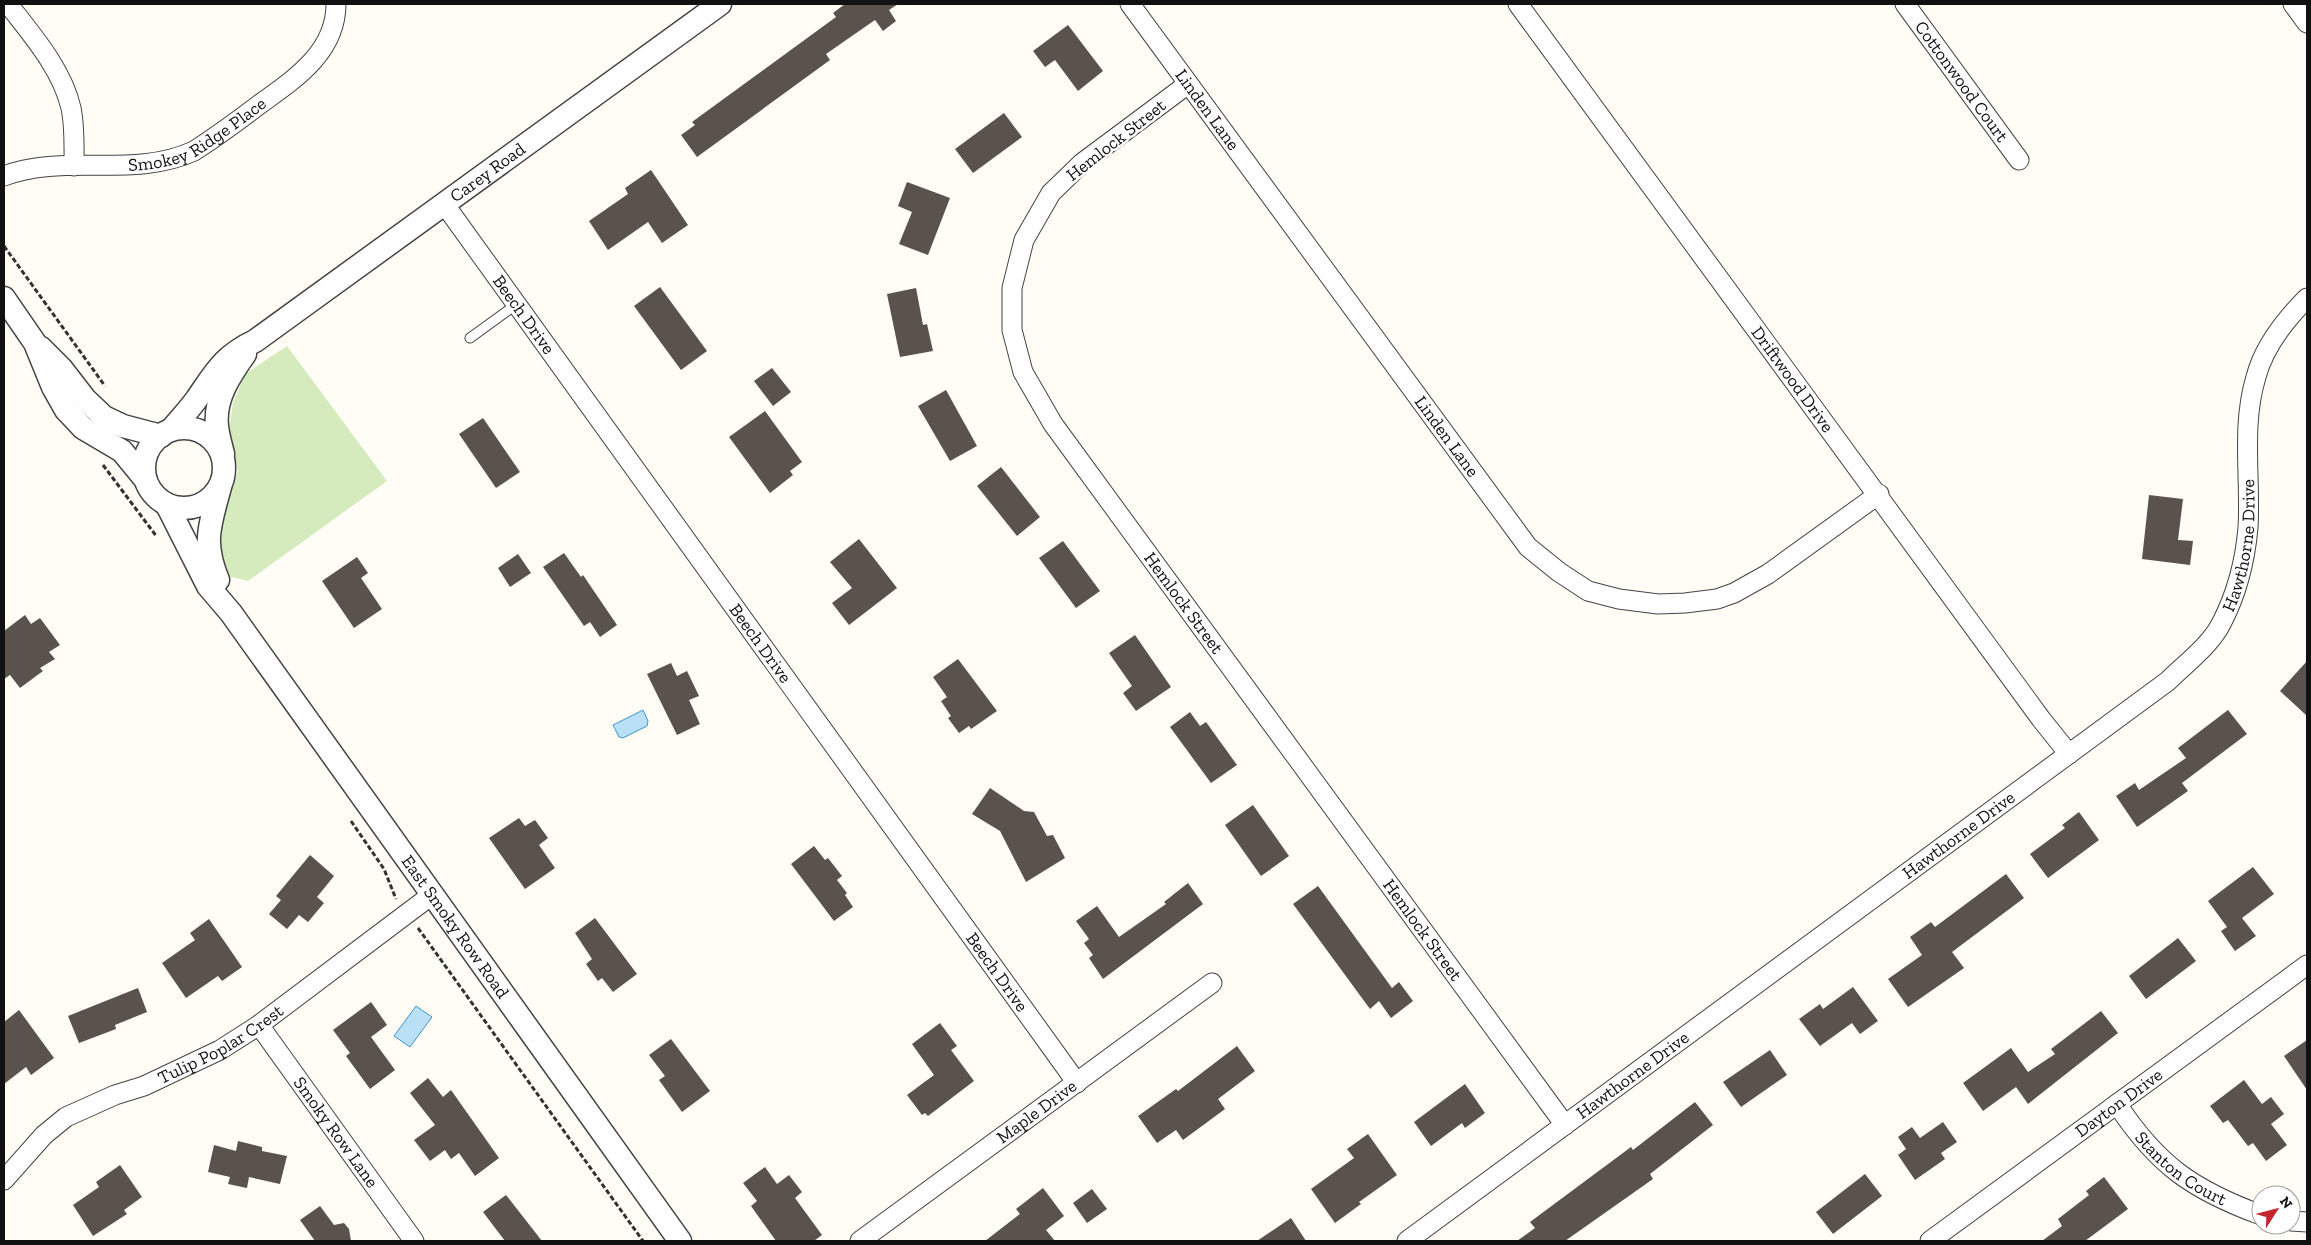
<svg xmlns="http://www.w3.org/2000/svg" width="2311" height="1245" viewBox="0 0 2311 1245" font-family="'Zilla Slab',serif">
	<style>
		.green { fill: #d5ebbd }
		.water { fill: #b9e0f7; stroke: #3f96cf }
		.building { fill: #5a524d }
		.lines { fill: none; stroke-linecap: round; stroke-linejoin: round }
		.service-casing { stroke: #444; stroke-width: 11 }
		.minor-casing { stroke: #444; stroke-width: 21 }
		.tertiary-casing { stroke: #444; stroke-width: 25 }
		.path { stroke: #333; stroke-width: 3; stroke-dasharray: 5 2.5; stroke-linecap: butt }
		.service { stroke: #fff; stroke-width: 9 }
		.minor { stroke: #fff; stroke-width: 19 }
		.tertiary { stroke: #fff; stroke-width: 22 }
		.labels { text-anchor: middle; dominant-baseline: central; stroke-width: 5; stroke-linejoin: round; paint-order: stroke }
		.street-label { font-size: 18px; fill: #111; stroke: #fff }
	</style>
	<rect width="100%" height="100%" fill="#fffdf5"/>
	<path class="green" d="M287 346 387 481 248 581 223 575 217 548 222 519 238 471 229 429 233 403 245 374Z"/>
	<g class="water">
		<path d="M643 710 648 721 647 726 623 738 619 737 613 725Z"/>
		<path d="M416 1006 432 1017 410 1047 394 1036Z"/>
	</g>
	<g class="building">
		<path d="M845 4H898L889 10 896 21 883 31 875 20 826 54 830 60 697 157 681 135 695 125 692 122 836 17 833 13Z"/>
		<path d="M1068 25 1103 71 1078 91 1055 60 1045 67 1033 51Z"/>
		<path d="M1004 113 1022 137 973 173 955 149Z"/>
		<path d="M651 170 688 225 662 243 648 222 608 250 589 221 628 194 625 188Z"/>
		<path d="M907 182 950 198 928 255 899 244 912 212 898 206Z"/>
		<path d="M660 287 707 351 681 370 634 306Z"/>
		<path d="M916 288 923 325 927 324 933 351 900 357 887 294Z"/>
		<path d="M772 368 791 392 773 406 754 381Z"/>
		<path d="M946 390 977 446 950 461 918 406Z"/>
		<path d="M765 411 802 462 790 471 793 475 770 493 729 437Z"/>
		<path d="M483 418 520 472 496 488 459 434Z"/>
		<path d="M1001 467 1040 517 1017 536 977 486Z"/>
		<path d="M2149 495 2183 499 2178 540 2193 541 2190 565 2142 559Z"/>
		<path d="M859 539 897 588 849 625 832 603 852 588 830 562Z"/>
		<path d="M1063 541 1100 591 1076 608 1039 558Z"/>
		<path d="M564 553 581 577 583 575 617 625 600 637 590 622 584 626 543 567Z"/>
		<path d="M518 554 531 573 510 587 498 568Z"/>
		<path d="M357 557 368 573 361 578 382 609 354 628 322 581Z"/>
		<path d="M25 615 31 624 40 618 60 645 49 652 55 659 40 668 43 671 20 688 10 675 4 679V631Z"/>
		<path d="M1135 635 1171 687 1136 711 1123 693 1132 686 1109 653Z"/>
		<path d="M958 659 997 711 971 729 969 726 959 733 948 718 951 716 941 701 947 697 933 677Z"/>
		<path d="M2307 661V716L2280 691Z"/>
		<path d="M671 663 677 676 687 671 699 696 689 700 700 724 677 735 647 674Z"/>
		<path d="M2228 710 2247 734 2182 783 2188 791 2137 827 2116 796 2135 783 2139 790 2186 758 2178 748Z"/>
		<path d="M1190 712 1200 726 1206 722 1237 765 1211 783 1170 727Z"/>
		<path d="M990 788 1024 811 1034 812 1047 836 1053 835 1065 858 1026 882 1000 831 972 814Z"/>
		<path d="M1253 805 1289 856 1261 876 1225 825Z"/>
		<path d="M2079 812 2099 840 2048 878 2030 854 2065 828 2062 825Z"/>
		<path d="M519 818 525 826 535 820 548 838 539 845 555 868 525 889 489 838Z"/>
		<path d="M814 846 825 860 828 858 842 876 837 880 847 893 845 895 853 907 834 921 791 864Z"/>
		<path d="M310 855 334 876 317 897 324 903 308 922 299 915 287 929 269 914 281 900 276 896Z"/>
		<path d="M2253 867 2274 894 2242 918 2256 936 2235 951 2221 931 2227 927 2208 901Z"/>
		<path d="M2006 874 2024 898 1952 952 1964 968 1908 1007 1888 979 1922 955 1910 937 1931 922 1935 927Z"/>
		<path d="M1188 883 1203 904 1103 979 1089 958 1093 955 1084 943 1089 939 1076 921 1097 906 1119 937 1166 904 1164 902Z"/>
		<path d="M1318 886 1392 988 1399 982 1413 1001 1391 1018 1379 1001 1370 1009 1293 904Z"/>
		<path d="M595 918 637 974 613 992 602 978 598 981 586 964 592 959 575 933Z"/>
		<path d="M209 919 242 967 222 981 218 976 186 998 162 963 195 940 190 933Z"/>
		<path d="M2178 938 2196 961 2146 999 2129 976Z"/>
		<path d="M1853 987 1878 1021 1860 1034 1852 1023 1820 1046 1799 1019 1820 1004 1823 1009Z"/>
		<path d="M138 988 147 1012 115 1025 116 1029 79 1043 68 1016Z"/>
		<path d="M371 1002 387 1025 371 1037 395 1070 370 1089 346 1056 350 1053 333 1030Z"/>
		<path d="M19 1010 54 1058 31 1075 26 1067 4 1084V1022Z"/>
		<path d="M2101 1011 2118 1033 2028 1104 2016 1087 1983 1111 1963 1083 2011 1048 2028 1072 2055 1054 2051 1049Z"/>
		<path d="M940 1023 957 1046 951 1050 974 1081 928 1116 925 1113 922 1115 907 1095 934 1075 912 1044Z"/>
		<path d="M671 1039 710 1091 682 1112 659 1080 665 1076 649 1055Z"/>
		<path d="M2307 1040V1090L2284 1056Z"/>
		<path d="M1237 1046 1255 1071 1218 1099 1225 1109 1183 1140 1176 1130 1157 1143 1138 1116 1176 1089 1178 1091Z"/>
		<path d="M1770 1050 1787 1075 1741 1107 1723 1082Z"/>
		<path d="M428 1078 443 1097 451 1090 499 1158 475 1176 459 1153 451 1159 445 1150 430 1161 414 1140 435 1125 410 1093Z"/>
		<path d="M2244 1080 2262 1104 2271 1097 2284 1114 2271 1124 2287 1145 2266 1161 2253 1143 2248 1146 2228 1120 2223 1123 2210 1106Z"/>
		<path d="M1465 1084 1485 1113 1465 1128 1462 1123 1431 1146 1414 1122Z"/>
		<path d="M1695 1102 1713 1125 1650 1174 1653 1179 1565 1241H1517L1535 1228 1530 1222 1631 1147 1633 1150Z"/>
		<path d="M1943 1122 1957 1142 1941 1153 1945 1159 1915 1180 1898 1155 1906 1149 1898 1137 1912 1127 1920 1138Z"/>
		<path d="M1368 1134 1397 1175 1359 1202 1361 1204 1335 1223 1311 1189 1354 1158 1347 1149Z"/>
		<path d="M238 1141 262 1147V1151L287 1156 280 1184 249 1177 247 1188 228 1184 230 1177 208 1172 214 1145 236 1151Z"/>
		<path d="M120 1165 142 1197 124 1210 127 1214 93 1236 73 1205 99 1187 96 1182Z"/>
		<path d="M765 1167 777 1184 789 1175 802 1192 795 1198 822 1235 814 1241H776L751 1206 757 1201 743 1183Z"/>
		<path d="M1865 1174 1882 1196 1833 1234 1816 1212Z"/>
		<path d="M2104 1177 2128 1209 2085 1241H2042L2062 1226 2058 1219 2089 1195 2086 1191Z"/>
		<path d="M1043 1188 1064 1216 1046 1230 1055 1241H985L1020 1214 1016 1209Z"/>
		<path d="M1092 1189 1107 1209 1087 1223 1073 1203Z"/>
		<path d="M506 1195 542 1241H505L483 1212Z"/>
		<path d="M320 1206 334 1225 344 1223 349 1229 351 1241H315L300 1220Z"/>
		<path d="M1291 1218 1306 1241H1257Z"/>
	</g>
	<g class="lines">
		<defs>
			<path id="service" d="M470 338 517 304"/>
			<g id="minor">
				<path d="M8 4C32 35 62 69 71 108 75 127 74 147 74 166"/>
				<path id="s1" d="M1130 4 1528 547 1559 572 1588 591 1619 599 1658 604 1685 603 1717 599 1734 593 1768 574 1879 494"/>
				<path id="s2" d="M1518 4 2041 719 2069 754"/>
				<path id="s3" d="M1905 4 2019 160"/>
				<path d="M2293 4 2307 23"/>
				<path id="s4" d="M1188 84 1082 163 1051 193 1024 240 1012 288V330L1023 372 1053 424 1565 1125"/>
				<path id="s5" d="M4 176C65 153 133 179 194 151 217 136 239 120 260 104 295 79 336 52 336 4"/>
				<path id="s6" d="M445 205 1077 1083"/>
				<path id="s7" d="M259 1025 414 1241"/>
				<path id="s8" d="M2117 1104C2157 1165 2193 1190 2261 1215"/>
				<path id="s9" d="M4 1180 44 1135 66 1117 115 1095 144 1086 220 1050 259 1025 433 894"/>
				<path d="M2291 1221 2307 1222"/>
				<path id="s10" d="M860 1241 1212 983"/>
				<path id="s11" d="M1407 1241 2168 681C2186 663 2211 645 2222 622 2237 593 2245 561 2248 528 2251 478 2241 426 2256 377 2264 346 2285 320 2307 298"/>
				<path id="s12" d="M1930 1241 2307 965"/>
			</g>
			<g id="tertiary">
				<path d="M4 298 35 343 53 387 66 410 83 428 122 451 145 479"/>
				<path d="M41 348 61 368 85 399 104 417 123 426 161 436"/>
				<circle cx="184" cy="468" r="40"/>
				<path id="s13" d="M171 430C179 420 188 411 196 400 215 373 223 356 255 341L720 4"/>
				<path d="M223 454C221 445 218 436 217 426 214 399 230 375 245 354"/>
				<path id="s14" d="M167 505 208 586 231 613 680 1241"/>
				<path d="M218 580C202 541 210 525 220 487"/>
			</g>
		</defs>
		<use href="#service" class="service-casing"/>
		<use href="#minor" class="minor-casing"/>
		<use href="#tertiary" class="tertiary-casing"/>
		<g class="path">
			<path d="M4 246 105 386"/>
			<path d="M103 465 157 537"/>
			<path d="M351 821 384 869 396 899"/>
			<path d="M418 928 643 1241"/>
		</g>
		<use href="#service" class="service"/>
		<use href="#minor" class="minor"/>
		<use href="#tertiary" class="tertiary"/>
	</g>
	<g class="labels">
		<g class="street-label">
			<text stroke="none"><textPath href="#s3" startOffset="96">Cottonwood Court</textPath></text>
			<text stroke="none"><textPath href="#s1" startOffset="131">Linden Lane</textPath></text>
			<text stroke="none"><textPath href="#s5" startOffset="202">Smokey Ridge Place</textPath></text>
			<text transform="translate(1116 140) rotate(-38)">Hemlock Street</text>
			<text stroke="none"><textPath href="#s13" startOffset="411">Carey Road</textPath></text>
			<text stroke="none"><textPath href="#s6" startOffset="135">Beech Drive</textPath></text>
			<text stroke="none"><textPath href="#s2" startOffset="465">Driftwood Drive</textPath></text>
			<text stroke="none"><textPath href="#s1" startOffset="536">Linden Lane</textPath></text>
			<text stroke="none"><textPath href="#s11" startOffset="1105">Hawthorne Drive</textPath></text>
			<text stroke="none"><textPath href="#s4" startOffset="646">Hemlock Street</textPath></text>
			<text stroke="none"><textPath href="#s6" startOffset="540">Beech Drive</textPath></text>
			<text stroke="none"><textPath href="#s11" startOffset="685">Hawthorne Drive</textPath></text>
			<text stroke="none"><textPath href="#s14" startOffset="512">East Smoky Row Road</textPath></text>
			<text stroke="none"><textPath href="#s4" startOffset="1051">Hemlock Street</textPath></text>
			<text stroke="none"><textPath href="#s6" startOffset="945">Beech Drive</textPath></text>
			<text stroke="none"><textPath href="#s9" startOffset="260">Tulip Poplar Crest</textPath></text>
			<text stroke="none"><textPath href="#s11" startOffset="280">Hawthorne Drive</textPath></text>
			<text stroke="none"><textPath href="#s12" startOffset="234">Dayton Drive</textPath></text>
			<text stroke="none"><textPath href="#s10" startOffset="219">Maple Drive</textPath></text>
			<text stroke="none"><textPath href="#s7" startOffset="132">Smoky Row Lane</textPath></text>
			<text stroke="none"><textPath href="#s8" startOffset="92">Stanton Court</textPath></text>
		</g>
	</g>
	<rect width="2311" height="1245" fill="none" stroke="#111111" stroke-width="10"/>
	<g transform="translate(2276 1210) rotate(54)"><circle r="24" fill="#ffffff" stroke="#a0a0a0"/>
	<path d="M0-4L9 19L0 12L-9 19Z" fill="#c4262e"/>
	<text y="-8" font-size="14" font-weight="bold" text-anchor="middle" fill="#111111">N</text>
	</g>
</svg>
